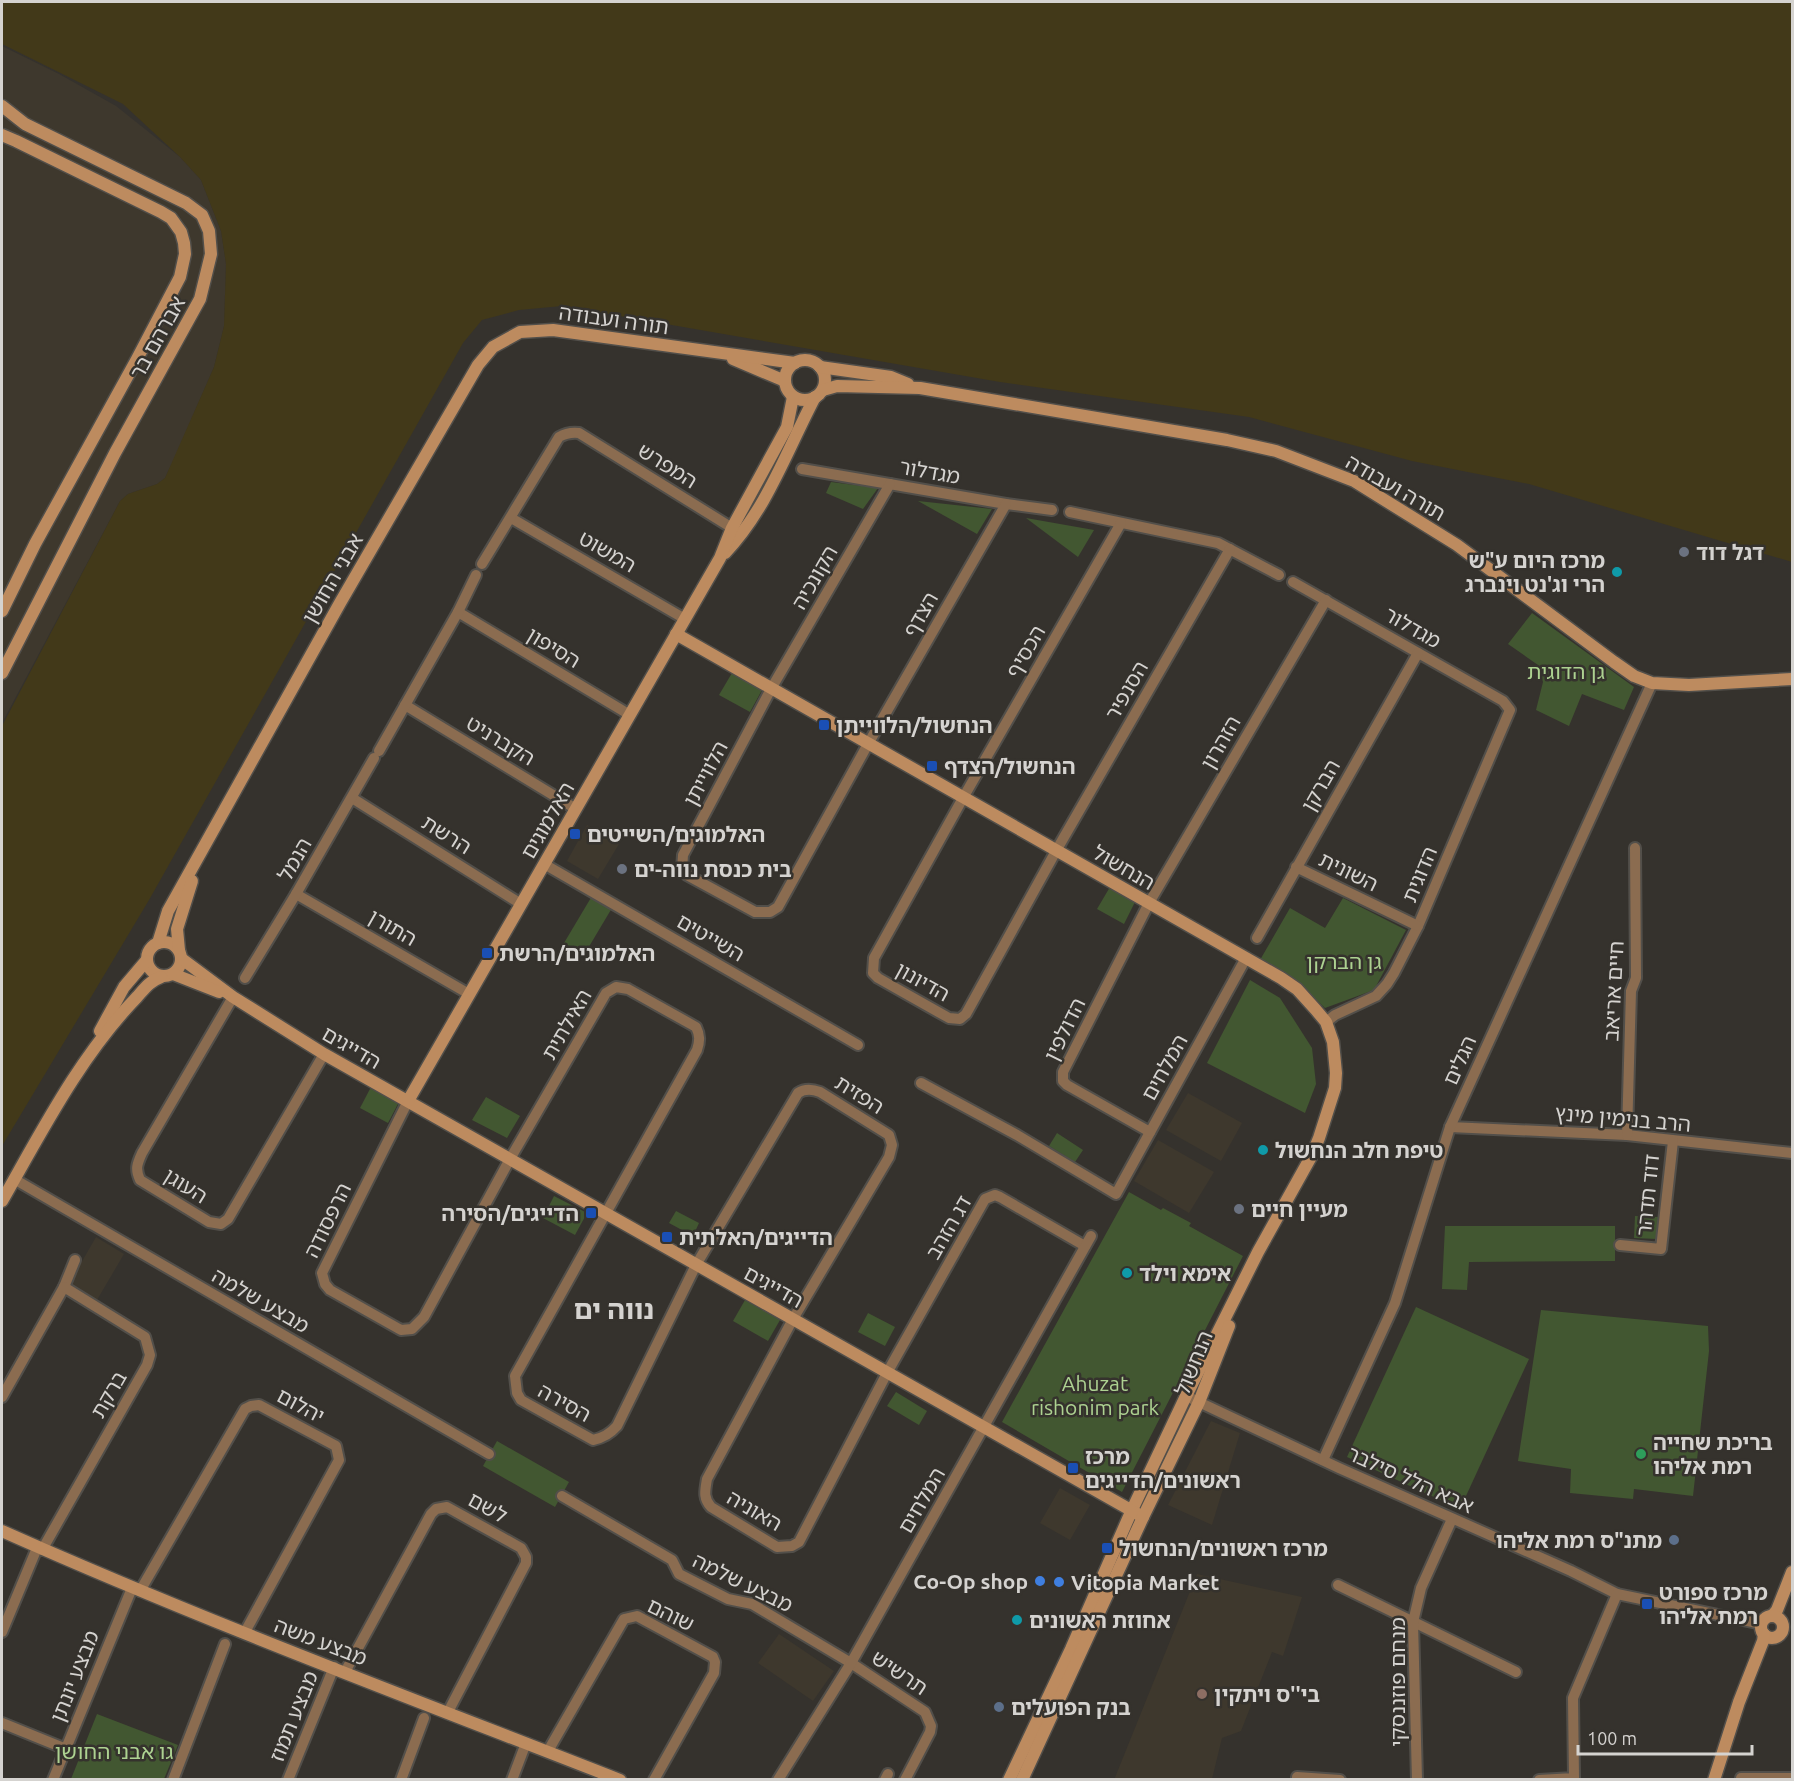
<svg xmlns="http://www.w3.org/2000/svg" width="1794" height="1781" viewBox="0 0 1794 1781" font-family="Ubuntu,'Noto Sans Hebrew',sans-serif">
	<style>
		.built { fill: #3e382d }
		.green { fill: #425731 }
		.sand { fill: #423919 }
		.lines { fill: none; stroke-linecap: round; stroke-linejoin: round }
		.street-casing { stroke: #524f4a; stroke-width: 14 }
		.secondary-casing { stroke: #524f4a; stroke-width: 15 }
		.street { stroke: #8b6c50; stroke-width: 10 }
		.secondary { stroke: #bd8b5f; stroke-width: 12 }
		.worship-dot { fill: #6b7280; stroke: #35322d; stroke-width: 2 }
		.culture-dot { fill: #0f9aa8; stroke: #35322d; stroke-width: 2 }
		.transit-dot { fill: #1a4fb4; stroke: #35322d; stroke-width: 2 }
		.leisure-dot { fill: #2e9e5b; stroke: #35322d; stroke-width: 2 }
		.service-dot { fill: #5c6f8a; stroke: #35322d; stroke-width: 2 }
		.shop-dot { fill: #3f7fe0; stroke: #35322d; stroke-width: 2 }
		.education-dot { fill: #8d6e63; stroke: #35322d; stroke-width: 2 }
		.labels { text-anchor: middle; dominant-baseline: central; stroke-width: 5; stroke-linejoin: round; paint-order: stroke }
		.street-label { font-size: 21px; fill: #d5d3d0; stroke: #35322d }
		.poi-label { font-size: 21px; font-weight: bold; fill: #d5d3d0; stroke: #35322d; text-anchor: start }
		.park-label { font-size: 21px; fill: #add291; stroke: #35322d }
		.district-label { font-size: 27px; font-weight: bold; fill: #d5d3d0; stroke: #35322d }
	</style>
	<rect width="100%" height="100%" fill="#35322d"/>
	<g class="built">
		<path d="M2 46 59 74 116 106 180 157 201 180 221 231 226 264 224 326 214 367 174 459 165 478 157 484 128 494 120 501 2 723Z"/>
		<path d="M587 825 619 844 598 879 567 861Z"/>
		<path d="M1188 1093 1242 1123 1221 1161 1166 1130Z"/>
		<path d="M1158 1140 1214 1172 1189 1213 1134 1181Z"/>
		<path d="M96 1237 124 1254 97 1300 69 1284Z"/>
		<path d="M1211 1421 1240 1433 1212 1525 1168 1505Z"/>
		<path d="M1060 1488 1090 1505 1070 1540 1040 1523Z"/>
		<path d="M1197 1574 1302 1597 1283 1656 1272 1652 1241 1731 1222 1738 1212 1779 1114 1780Z"/>
		<path d="M779 1634 834 1671 813 1701 758 1663Z"/>
	</g>
	<g class="green">
		<path d="M831 482 878 488 863 509 826 493Z"/>
		<path d="M918 501 992 509 977 534Z"/>
		<path d="M1026 518 1094 530 1078 557Z"/>
		<path d="M1532 613 1634 687 1624 710 1582 694 1569 726 1536 710 1543 682 1538 665 1508 644Z"/>
		<path d="M732 673 762 690 750 712 719 695Z"/>
		<path d="M1110 887 1135 902 1124 924 1097 909Z"/>
		<path d="M592 896 612 908 584 955 564 943Z"/>
		<path d="M1343 898 1406 930 1374 990 1325 1008 1297 982 1260 960 1290 908 1325 928Z"/>
		<path d="M1250 980 1280 998 1312 1048 1316 1084 1305 1113 1207 1063Z"/>
		<path d="M371 1087 399 1102 388 1123 360 1108Z"/>
		<path d="M486 1097 520 1116 507 1138 472 1120Z"/>
		<path d="M1057 1133 1083 1150 1075 1162 1049 1146Z"/>
		<path d="M1129 1192 1161 1210 1163 1208 1191 1223 1189 1226 1243 1256 1122 1492 1002 1422Z"/>
		<path d="M554 1196 587 1213 575 1235 543 1218Z"/>
		<path d="M676 1211 699 1223 693 1236 669 1223Z"/>
		<path d="M1635 1216 1659 1217 1657 1239 1634 1238Z"/>
		<path d="M1445 1226H1615V1261L1469 1262 1467 1290 1442 1289Z"/>
		<path d="M745 1300 780 1320 768 1341 733 1321Z"/>
		<path d="M1416 1307 1529 1359 1460 1509 1347 1457Z"/>
		<path d="M1541 1310 1708 1326 1709 1351 1693 1496 1634 1489 1633 1499 1570 1493 1571 1469 1518 1461Z"/>
		<path d="M868 1313 895 1327 885 1346 858 1332Z"/>
		<path d="M896 1392 927 1411 919 1425 887 1406Z"/>
		<path d="M497 1441 569 1482 555 1507 483 1466Z"/>
		<path d="M97 1714 178 1745 164 1779H71Z"/>
	</g>
	<path class="sand" d="M2 2H1792V562L1529 484 1412 461 1249 417 1000 382 562 306 519 310 482 320 463 343 149 900 2 1146V726L120 501 128 494 157 484 165 478 214 367 224 326 226 264 221 231 201 180 180 157 123 104 2 44Z"/>
	<g class="lines">
		<defs>
			<g id="street">
				<path d="M802 469 1006 504 1052 510"/>
				<path d="M890 484 771 689 683 855 682 870 687 875 755 912H770L778 907 868 744 1006 504"/>
				<path d="M1070 512 1218 543 1279 575"/>
				<path d="M511 518 685 619"/>
				<path d="M1121 523 963 798 874 958 873 973 878 978 949 1018 960 1019 966 1014 1056 851 1230 549"/>
				<path d="M482 564 559 437C566 433 571 432 579 433L737 531"/>
				<path d="M1293 582 1503 701 1510 710 1418 926 1394 973 1387 984 1376 996 1335 1015 1326 1022"/>
				<path d="M458 612 630 715"/>
				<path d="M405 705 576 809"/>
				<path d="M379 751 458 612 476 575"/>
				<path d="M352 798 521 904"/>
				<path d="M544 864 858 1045"/>
				<path d="M1296 867 1418 926"/>
				<path d="M296 894 469 994"/>
				<path d="M1257 938 1418 653"/>
				<path d="M245 978 296 894 374 758"/>
				<path d="M233 997 142 1153C137 1164 135 1169 140 1180L209 1222 221 1224 228 1219 324 1054"/>
				<path d="M921 1083 1017 1135 1116 1194 1246 958"/>
				<path d="M408 1101 322 1273 325 1284 330 1290 401 1330 412 1329 424 1317 510 1159 606 993 616 987 628 989 696 1027C700 1035 700 1041 697 1050L515 1376 517 1393 521 1400 593 1440C603 1438 610 1434 617 1426L696 1265 798 1093C804 1089 812 1089 820 1092L889 1135 892 1145 889 1157 793 1319 707 1479C705 1491 703 1498 711 1507L777 1547 792 1546 799 1542 887 1373 985 1199 995 1195 1000 1197 1085 1246"/>
				<path d="M1450 1127 1627 1135 1792 1153"/>
				<path d="M1150 1132 1067 1085 1063 1081V1072L1149 903 1326 600"/>
				<path d="M1627 1135 1631 991 1636 978 1635 848"/>
				<path d="M14 1179 489 1454"/>
				<path d="M1620 1245 1661 1249 1673 1141"/>
				<path d="M1186 1396 1339 1468 1571 1571 1617 1594 1762 1624"/>
				<path d="M2 1397 64 1287 75 1260"/>
				<path d="M1323 1460 1395 1303 1450 1127 1652 683"/>
				<path d="M562 1496 672 1560 679 1574 728 1599 752 1604 851 1663 925 1712 931 1726 930 1732 905 1780"/>
				<path d="M42 1550 147 1365 150 1355 145 1337 64 1287"/>
				<path d="M1338 1585 1516 1672"/>
				<path d="M140 1591 245 1409 251 1406 259 1405 336 1446 339 1460 245 1632"/>
				<path d="M2 1632 37 1548"/>
				<path d="M345 1672 431 1514 436 1509 447 1507 521 1548 526 1557V1563L448 1712"/>
				<path d="M2 1723 66 1749"/>
				<path d="M548 1751 624 1619 637 1616 713 1657 715 1662 714 1673 654 1780"/>
				<path d="M1741 1778H1792"/>
				<path d="M53 1780 132 1588"/>
				<path d="M173 1780 225 1644"/>
				<path d="M288 1780 334 1667"/>
				<path d="M401 1780 424 1718"/>
				<path d="M512 1780 526 1743"/>
				<path d="M778 1780 851 1663 1091 1236"/>
				<path d="M885 1780 888 1774"/>
				<path d="M1297 1780V1777L1340 1780"/>
				<path d="M1417 1780 1413 1622 1421 1588 1452 1519"/>
				<path d="M1539 1780 1574 1778 1573 1698 1617 1594"/>
			</g>
			<g id="secondary">
				<path d="M2 106 25 124 186 203 202 215 209 231 211 254 200 299 115 453 2 673"/>
				<path d="M2 135 16 141 161 212 171 218 181 232 184 243 185 254 180 277 137 359 35 544 2 611"/>
				<path d="M733 359 785 381"/>
				<circle cx="805" cy="380" r="20"/>
				<path d="M820 367 891 377 908 384"/>
				<path d="M823 390 837 386 920 388 1227 440 1276 451 1354 481 1457 545 1614 662 1634 676 1652 683 1689 685 1792 679"/>
				<path d="M725 553C767 509 787 450 815 397"/>
				<path d="M676 634 1281 978 1297 989 1316 1010 1326 1022 1333 1042 1336 1073 1335 1088 1319 1138 1312 1155 1258 1252 1186 1396 1131 1512 1071 1649 1009 1780"/>
				<circle cx="164" cy="959" r="17"/>
				<path d="M158 943 168 911 340 603 478 365 493 347 520 332 553 330 795 363"/>
				<path d="M179 950 177 929 192 881"/>
				<path d="M182 959 233 997 324 1054 1143 1517"/>
				<path d="M173 974 219 992"/>
				<path d="M100 1031 124 987 146 961"/>
				<path d="M408 1101 720 558 732 528 787 427 793 397"/>
				<path d="M2 1201C42 1131 80 1056 137 997 145 988 150 981 161 977"/>
				<path d="M2 1531C204 1621 413 1699 620 1780"/>
				<path d="M1772 1616 1777 1610 1792 1572"/>
				<circle cx="1772" cy="1627" r="11"/>
				<path d="M1022 1780 1143 1517 1199 1402 1229 1326"/>
				<path d="M1714 1780 1739 1702 1763 1641 1764 1634"/>
			</g>
		</defs>
		<use href="#street" class="street-casing"/>
		<use href="#secondary" class="secondary-casing"/>
		<use href="#street" class="street"/>
		<use href="#secondary" class="secondary"/>
	</g>
	<g class="worship-dot">
		<circle cx="1684" cy="552" r="6"/>
		<circle cx="622" cy="869" r="6"/>
		<circle cx="1239" cy="1209" r="6"/>
	</g>
	<g class="culture-dot">
		<circle cx="1617" cy="572" r="6"/>
		<circle cx="1263" cy="1150" r="6"/>
		<circle cx="1127" cy="1273" r="6"/>
		<circle cx="1017" cy="1620" r="6"/>
	</g>
	<g class="transit-dot">
		<rect x="818" y="719" width="12" height="12" rx="3"/>
		<rect x="926" y="760" width="12" height="12" rx="3"/>
		<rect x="569" y="828" width="12" height="12" rx="3"/>
		<rect x="481" y="947" width="12" height="12" rx="3"/>
		<rect x="585" y="1207" width="12" height="12" rx="3"/>
		<rect x="661" y="1231" width="12" height="12" rx="3"/>
		<rect x="1067" y="1462" width="12" height="12" rx="3"/>
		<rect x="1101" y="1542" width="12" height="12" rx="3"/>
		<rect x="1641" y="1598" width="12" height="12" rx="3"/>
	</g>
	<circle class="leisure-dot" cx="1641" cy="1454" r="6"/>
	<g class="service-dot">
		<circle cx="1674" cy="1540" r="6"/>
		<circle cx="999" cy="1707" r="6"/>
	</g>
	<g class="shop-dot">
		<circle cx="1040" cy="1581" r="6"/>
		<circle cx="1059" cy="1582" r="6"/>
	</g>
	<circle class="education-dot" cx="1202" cy="1694" r="6"/>
	<g class="labels">
		<g class="street-label">
			<text transform="translate(614 319) rotate(8)">תורה ועבודה</text>
			<text transform="translate(157 337) rotate(-61)">אברהם בר</text>
			<text transform="translate(668 465) rotate(32)">המפרש</text>
			<text transform="translate(930 471) rotate(10)">מגדלור</text>
			<text transform="translate(1396 487) rotate(30)">תורה ועבודה</text>
			<text transform="translate(608 551) rotate(30)">המשוט</text>
			<text transform="translate(814 577) rotate(-60)">הקונכיה</text>
			<text transform="translate(332 578) rotate(-60)">אבני החושן</text>
			<text transform="translate(920 614) rotate(-60)">הצדף</text>
			<text transform="translate(1413 627) rotate(30)">מגדלור</text>
			<text transform="translate(554 647) rotate(31)">הסיפון</text>
			<text transform="translate(1025 651) rotate(-60)">הכסיף</text>
			<text transform="translate(1126 690) rotate(-60)">הסנפיר</text>
			<text transform="translate(501 740) rotate(31)">הקברניט</text>
			<text transform="translate(1220 742) rotate(-60)">הזהרון</text>
			<text transform="translate(705 773) rotate(-62)">הלווייתן</text>
			<text transform="translate(1320 785) rotate(-60)">הברקן</text>
			<text transform="translate(547 820) rotate(-60)">האלמוגים</text>
			<text transform="translate(447 834) rotate(32)">הרשת</text>
			<text transform="translate(294 859) rotate(-60)">הנמל</text>
			<text transform="translate(1124 867) rotate(30)">הנחשול</text>
			<text transform="translate(1349 871) rotate(26)">השונית</text>
			<text transform="translate(1419 874) rotate(-67)">הדוגית</text>
			<text transform="translate(393 927) rotate(30)">התורן</text>
			<text transform="translate(711 937) rotate(30)">השייטים</text>
			<text transform="translate(923 981) rotate(29)">הדיונון</text>
			<text transform="translate(1613 991) rotate(-87)">חיים אריאב</text>
			<text transform="translate(566 1024) rotate(-60)">האילתית</text>
			<text transform="translate(1064 1029) rotate(-64)">הדולפין</text>
			<text transform="translate(352 1047) rotate(30)">הדייגים</text>
			<text transform="translate(1459 1060) rotate(-66)">הגלים</text>
			<text transform="translate(1164 1067) rotate(-61)">המלחים</text>
			<text transform="translate(860 1094) rotate(32)">הפזית</text>
			<text transform="translate(1623 1118) rotate(5)">הרב בנימין מינץ</text>
			<text transform="translate(186 1185) rotate(32)">העוגן</text>
			<text transform="translate(1647 1195) rotate(-84)">דוד תדהר</text>
			<text transform="translate(327 1220) rotate(-64)">הרפסודה</text>
			<text transform="translate(948 1227) rotate(-60)">דג הזהב</text>
			<text transform="translate(774 1286) rotate(29)">הדייגים</text>
			<text transform="translate(261 1300) rotate(30)">מבצע שלמה</text>
			<text transform="translate(1193 1363) rotate(-68)">הנחשול</text>
			<text transform="translate(108 1394) rotate(-60)">ברקת</text>
			<text transform="translate(565 1402) rotate(29)">הסירה</text>
			<text transform="translate(301 1405) rotate(28)">יהלום</text>
			<text transform="translate(1411 1479) rotate(24)">אבא הלל סילבר</text>
			<text transform="translate(921 1500) rotate(-60)">המלחים</text>
			<text transform="translate(488 1507) rotate(29)">לשם</text>
			<text transform="translate(755 1510) rotate(30)">האוניה</text>
			<text transform="translate(743 1582) rotate(26)">מבצע שלמה</text>
			<text transform="translate(671 1614) rotate(26)">שוהם</text>
			<text transform="translate(321 1641) rotate(21)">מבצע משה</text>
			<text transform="translate(900 1672) rotate(34)">תרשיש</text>
			<text transform="translate(74 1676) rotate(-68)">מבצע יונתן</text>
			<text transform="translate(1397 1682) rotate(-90)">מנחם פוזננסקי</text>
			<text transform="translate(293 1716) rotate(-68)">מבצע תמוז</text>
		</g>
		<g class="poi-label">
			<text x="1696" y="552">דגל דוד</text>
			<text x="1605" y="560" text-anchor="end">מרכז היום ע"ש<tspan x="1605" dy="24">הרי וג'נט וינברג</tspan></text>
			<text x="836" y="725">הנחשול/הלווייתן</text>
			<text x="944" y="766">הנחשול/הצדף</text>
			<text x="587" y="834">האלמוגים/השייטים</text>
			<text x="634" y="869">בית כנסת נווה-ים</text>
			<text x="499" y="953">האלמוגים/הרשת</text>
			<text x="1275" y="1150">טיפת חלב הנחשול</text>
			<text x="1251" y="1209">מעיין חיים</text>
			<text x="579" y="1213" text-anchor="end">הדייגים/הסירה</text>
			<text x="679" y="1237">הדייגים/האלתית</text>
			<text x="1139" y="1273">אימא וילד</text>
			<text x="1653" y="1442">בריכת שחייה<tspan x="1653" dy="24">רמת אליהו</tspan></text>
			<text x="1085" y="1456">מרכז<tspan x="1085" dy="24">ראשונים/הדייגים</tspan></text>
			<text x="1662" y="1540" text-anchor="end">מתנ"ס רמת אליהו</text>
			<text x="1119" y="1548">מרכז ראשונים/הנחשול</text>
			<text x="1028" y="1581" text-anchor="end">Co-Op shop</text>
			<text x="1071" y="1582">Vitopia Market</text>
			<text x="1659" y="1592">מרכז ספורט<tspan x="1659" dy="24">רמת אליהו</tspan></text>
			<text x="1029" y="1620">אחוזת ראשונים</text>
			<text x="1214" y="1694">בי''ס ויתקין</text>
			<text x="1011" y="1707">בנק הפועלים</text>
		</g>
		<g class="park-label">
			<text x="1566" y="671">גן הדוגית</text>
			<text x="1344" y="961">גן הברקן</text>
			<text x="1095" y="1383">Ahuzat<tspan x="1095" dy="24">rishonim park</tspan></text>
			<text x="114" y="1751">גו אבני החושן</text>
		</g>
		<g class="district-label">
			<text x="614" y="1309">נווה ים</text>
		</g>
	</g>
	<rect width="1794" height="1781" fill="none" stroke="#d5d3d0" stroke-width="6"/>
	<path d="M1578 1745v9h174v-9" fill="none" stroke="#d5d3d0" stroke-width="3"/>
	<text x="1587" y="1745" font-size="18" fill="#d5d3d0" stroke="#35322d" stroke-width="4.5" paint-order="stroke">100 m</text>
</svg>
